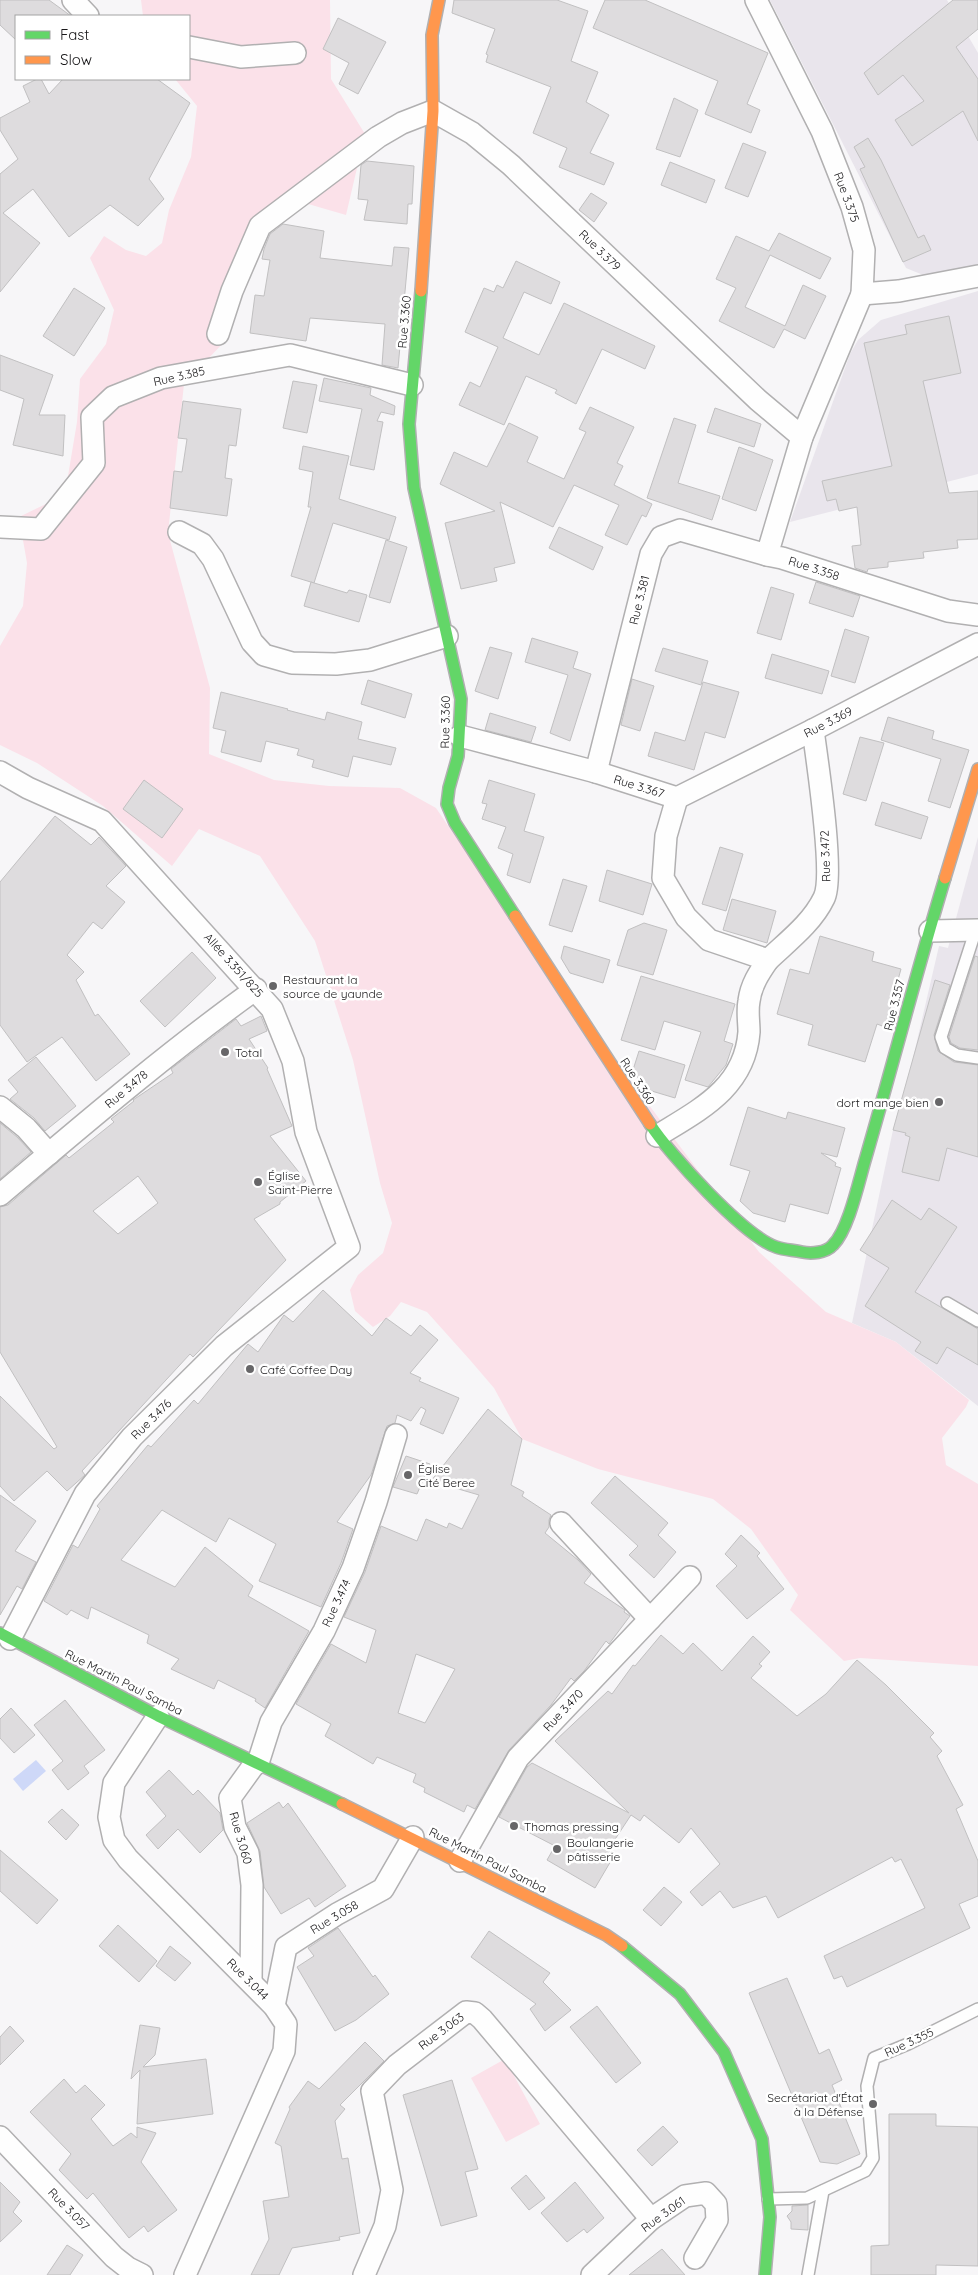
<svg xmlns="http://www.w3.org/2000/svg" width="978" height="2275" viewBox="0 0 978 2275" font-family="Quicksand,sans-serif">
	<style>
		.built { fill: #e9e5ec }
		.green { fill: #fbe1e9 }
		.water { fill: #ced8f8 }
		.building { fill: #dedcde; stroke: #c1c0c1; fill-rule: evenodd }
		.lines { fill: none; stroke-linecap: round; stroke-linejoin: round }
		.lane-casing { stroke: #b1b0b1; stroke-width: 14 }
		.street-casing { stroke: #b1b0b1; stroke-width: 24 }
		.fast-casing { stroke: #b1b0b1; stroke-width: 14 }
		.slow-casing { stroke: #b1b0b1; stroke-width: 14 }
		.lane { stroke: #fefefe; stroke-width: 11 }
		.street { stroke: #fefefe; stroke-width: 21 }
		.fast { stroke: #63d668; stroke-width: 11 }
		.slow { stroke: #ff974d; stroke-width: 11 }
		.poi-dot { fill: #676668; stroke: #fff; stroke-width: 2 }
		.labels { text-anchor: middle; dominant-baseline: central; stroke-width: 5; stroke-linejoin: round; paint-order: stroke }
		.street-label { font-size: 12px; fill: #19181a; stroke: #fff }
		.poi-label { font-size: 12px; fill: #19181a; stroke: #fff; text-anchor: start }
	</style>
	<rect width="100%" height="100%" fill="#f7f6f8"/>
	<g class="built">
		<path d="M770 0H947L978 53V264L928 277 906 268Z"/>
		<path d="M978 291V474L790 522 850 354 858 340 881 320Z"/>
		<path d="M978 837V1406L896 1342 852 1323 893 1130 910 1071 939 946 948 948Z"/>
	</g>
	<g class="green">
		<path d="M141 0H330L331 79 365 134 346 215 291 199 264 225 226 340 184 384 168 533 210 688 209 754 274 780 329 786 400 788 436 808 530 946 759 1252 826 1312 896 1342 969 1400 966 1407 942 1438 946 1465 978 1484V1666L860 1658 844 1661 790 1610 798 1595 751 1529 713 1499 598 1469 522 1439 494 1388 470 1360 427 1312 401 1302 390 1316 373 1327 355 1311 350 1290 358 1275 383 1253 392 1223 380 1183 353 1060 315 941 260 856 199 829 172 866 103 806 37 763 0 745V646L23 606 27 563 19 517 52 501 66 488 77 422 80 379 106 344 114 310 90 258 104 236 126 250 146 256 162 243 169 210 191 157 197 106 175 79H189V16H143Z"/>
		<path d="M505 2059 540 2124 506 2142 471 2078Z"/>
	</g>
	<path class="water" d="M36 1760 46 1771 23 1791 13 1779Z"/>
	<g class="building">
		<path d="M0 0H49L71 16H16V40L0 25Z"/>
		<path d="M454 0H557L588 11 571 61 598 72 586 102 609 115 590 153 614 163 604 185 559 167 567 148 533 133 551 87 486 62 488 55 486 54 495 29 452 13Z"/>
		<path d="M605 0H645L768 53 747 104 760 110 751 133 705 114 718 81 593 28Z"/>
		<path d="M953 0H978V29L956 47 978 79V141L963 111 912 146 895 120 924 101 903 75 878 95 864 73Z"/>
		<path d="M338 18 386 42 358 94 339 84 349 63 323 49Z"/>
		<path d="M37 79H41L49 94 63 79H157L190 103 149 179 164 199 138 226 110 205 69 237 33 189 3 213 40 243 0 292V174L18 159 0 130V118L30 102 23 86Z"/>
		<path d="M674 98 698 110 680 157 656 149Z"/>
		<path d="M868 138 881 160 918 238 924 235 931 250 903 262 860 169 865 167 854 147Z"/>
		<path d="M743 143 766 152 748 197 725 188Z"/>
		<path d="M367 161 414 166 412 204H408L407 224 364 220 368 200 358 199 361 165Z"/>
		<path d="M670 162 715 180 706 203 661 185Z"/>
		<path d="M591 193 607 203 594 222 579 210Z"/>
		<path d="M283 224 324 231 320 258 392 266 394 247 409 248 398 368 382 365 385 324 310 318 306 341 250 333 255 295 264 296 270 260 262 259 264 249 270 234Z"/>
		<path d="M779 233 831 258 820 279 770 255 745 307 785 326 803 285 826 296 805 339 784 329 774 348 719 321 736 288 716 279 736 236 769 251Z"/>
		<path d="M516 261 560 282 551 304 524 292 503 338 539 355 564 303 655 346 645 369 602 349 576 404 555 393 557 390 526 376 504 425 459 405 470 382 480 387 498 347 465 332 484 288 494 292 497 285 503 288Z"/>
		<path d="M74 288 105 308 74 356 43 336Z"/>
		<path d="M949 316 961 373 923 381 949 493 978 491V539L957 540 958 548 923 552 924 558 888 562V567L868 569 867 572 855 568 852 546 861 545 857 507 839 511 836 499 827 501 822 481 892 466 864 343 907 334 905 325Z"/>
		<path d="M0 355 53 375 39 415H65L63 456 13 445 24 399 0 390Z"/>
		<path d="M324 378 371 388 370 395 395 406 394 415 381 412 377 421 383 422 374 470 350 465 362 409 319 401Z"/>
		<path d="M293 381 317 385 307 433 283 428Z"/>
		<path d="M183 401 241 409 236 446 229 445 225 478 232 479 227 516 170 508 174 471 182 472 187 439 178 438Z"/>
		<path d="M590 407 634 427 617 463 623 466 614 485 652 504 646 517 642 515 627 545 605 535 619 505 574 485 553 527 500 502 515 563 494 568 497 581 461 589 445 523 495 511 440 484 454 452 487 467 509 423 538 437 527 462 564 479 586 432 579 429Z"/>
		<path d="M715 408 761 424 754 447 707 432Z"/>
		<path d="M674 418 696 425 678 483 720 496 712 520 647 498Z"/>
		<path d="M303 446 349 456 339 499 396 517 389 540 333 523 314 583 291 576 311 507H308L313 472 299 469Z"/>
		<path d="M739 447 773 460 756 511 722 499Z"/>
		<path d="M559 527 603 547 593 570 549 548Z"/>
		<path d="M386 540 407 547 390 603 369 597Z"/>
		<path d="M311 582 347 593 349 590 367 595 359 622 304 606Z"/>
		<path d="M816 582 860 596 853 617 809 603Z"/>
		<path d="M771 587 794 594 781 640 757 633Z"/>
		<path d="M845 629 869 637 855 683 831 676Z"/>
		<path d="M532 638 578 652 573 668 591 674 570 741 550 733 568 675 525 662Z"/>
		<path d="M490 647 512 653 498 699 475 691Z"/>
		<path d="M663 648 708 661 701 685 655 671Z"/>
		<path d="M772 654 829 671 822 694 765 678Z"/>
		<path d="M632 679 654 686 640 731 621 725Z"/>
		<path d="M368 680 412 694 405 718 361 704Z"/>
		<path d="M703 682 739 692 725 738 705 732 694 770 648 756 655 732 685 741Z"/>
		<path d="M221 692 288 709 287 710 325 720 327 712 362 722 358 739 396 748 391 765 353 756 348 777 312 767 314 760 297 755 299 749 266 741 261 762 221 752 226 731 213 728Z"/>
		<path d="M490 713 536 727 531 742 485 730Z"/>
		<path d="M888 717 934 731 932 739 969 750 950 808 928 801 941 759 881 740Z"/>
		<path d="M860 737 884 743 866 801 843 794Z"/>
		<path d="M144 780 183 809 162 838 123 809Z"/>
		<path d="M489 780 535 794 524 831 544 837 530 883 507 875 513 854 498 848 506 827 482 819 487 804 482 803Z"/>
		<path d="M882 802 928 817 921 839 875 825Z"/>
		<path d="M55 816 91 845 99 837 126 866 106 886 125 902 102 929 93 922 67 955 84 972 76 980 95 1016 98 1014 130 1054 96 1081 62 1037 27 1062 0 1025V882Z"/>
		<path d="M720 847 743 854 726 911 702 904Z"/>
		<path d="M607 870 652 884 643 915 599 901Z"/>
		<path d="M563 879 587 886 572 932 549 925Z"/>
		<path d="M732 899 776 911 767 943 723 930Z"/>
		<path d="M644 923 667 930 653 975 617 965 628 930Z"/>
		<path d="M820 936 874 952 872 961 901 969 885 1027 877 1024 865 1062 808 1045 813 1025 777 1014 790 969 809 974Z"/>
		<path d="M564 946 610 960 603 983 570 973 561 958Z"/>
		<path d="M192 952 216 978 165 1027 140 1001Z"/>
		<path d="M975 956 978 957V1050L960 1048 951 1043 949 1037Z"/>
		<path d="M641 976 735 1004 724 1041 733 1044 726 1065 708 1087 685 1080 701 1032 664 1021 655 1050 621 1040Z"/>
		<path d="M935 980 950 985 934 1035 938 1051 954 1062 978 1065V1157L947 1148 939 1181 902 1172 910 1137 905 1135 906 1133 893 1130Z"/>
		<path d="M261 1016 267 1031 249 1039 268 1068 267 1069 292 1126 270 1136 306 1181 280 1202V1204L254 1219 286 1260 196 1354 193 1357 190 1354 82 1471 85 1475 67 1491 47 1471 14 1501 0 1486V1396L54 1449 57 1447 0 1352V1207L8 1205 66 1155 69 1158 114 1122 111 1119 134 1101 133 1100 173 1073 171 1069 236 1019 241 1026ZM138 1176 158 1203 118 1234 93 1211Z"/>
		<path d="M639 1051 685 1065 675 1098 645 1089 633 1070Z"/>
		<path d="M36 1057 76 1106 45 1131 34 1118 10 1099 18 1092 8 1080Z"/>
		<path d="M748 1107 786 1119 788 1112 845 1128 837 1157 821 1153 836 1163 835 1166 841 1168 828 1214 790 1204 785 1222 753 1213 740 1201 750 1171 730 1165Z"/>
		<path d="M0 1123 17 1137 31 1152 0 1179Z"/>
		<path d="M892 1200 921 1220 929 1208 957 1227 915 1292 978 1329V1365L947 1347 937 1364 915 1351 921 1342 865 1306 889 1268 860 1250Z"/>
		<path d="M323 1290 372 1336 386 1318 411 1336 420 1325 438 1340 410 1373 421 1378 419 1381 459 1398 443 1434 420 1424 426 1410 421 1407 411 1421 397 1415 395 1423 387 1426 371 1475 337 1522 353 1529 341 1563 321 1607 259 1581 276 1544 229 1518 216 1542 162 1510 121 1560 175 1587 205 1547 253 1586 248 1596 309 1631 265 1708 255 1701 256 1699 218 1680 214 1689 171 1669 179 1659 147 1643 149 1635 91 1607 88 1619 71 1610 67 1615 44 1601 73 1545 78 1548 100 1509 97 1506 148 1445 151 1447 194 1400 198 1404 248 1344 258 1352 284 1315 293 1322Z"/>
		<path d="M488 1409 522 1439 511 1485 524 1492 522 1496 551 1515 549 1520V1527L545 1533 578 1560 591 1574 584 1583 625 1610 624 1612 630 1616 609 1644 606 1641 584 1671 574 1681 571 1678 551 1705 509 1750 475 1809 467 1805 464 1812 424 1792 425 1788 413 1782 416 1774 377 1757 373 1764 325 1736 331 1724 296 1704 331 1644 366 1663 376 1630 344 1617 365 1572 381 1526 417 1541 426 1519 447 1528 449 1523 462 1529 479 1495 431 1481ZM416 1654 455 1669 425 1723 398 1713Z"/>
		<path d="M406 1456 430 1464 417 1494 393 1487Z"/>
		<path d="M615 1476 668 1523 658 1535 676 1552 654 1578 629 1555 638 1546 591 1503Z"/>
		<path d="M0 1495 36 1521 15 1551 36 1562 22 1589 17 1586 0 1615Z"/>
		<path d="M741 1535 760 1553 757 1556 784 1589 747 1619 716 1586 737 1566 725 1554Z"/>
		<path d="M661 1635 683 1654 693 1643 722 1671 753 1636 770 1652 759 1664 762 1666 751 1678 797 1716 826 1694 857 1660 886 1685 934 1733 930 1737 942 1751 937 1756 963 1805 956 1809 978 1861V1896L959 1904 970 1928 847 1987 842 1976 834 1979 824 1956 925 1908 901 1859 895 1862 892 1857 778 1918 766 1896 733 1908 720 1891 702 1906 690 1892 720 1864 691 1828 679 1843 644 1815 640 1821 631 1815 608 1850 615 1854 595 1888 547 1860 555 1846 499 1817 527 1767 532 1763 629 1813 555 1741 608 1691 612 1694 633 1665 635 1666Z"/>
		<path d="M65 1700 105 1750 84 1766 89 1773 68 1790 52 1770 63 1761 34 1725Z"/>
		<path d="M11 1708 35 1735 14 1753 0 1738V1719Z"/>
		<path d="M169 1770 193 1795 198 1790 220 1813 223 1830 200 1853 178 1829 158 1849 146 1835 166 1816 146 1792Z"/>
		<path d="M279 1802 283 1808 288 1803 346 1886 315 1907 309 1898 281 1914 264 1887 260 1851 247 1823Z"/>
		<path d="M62 1809 79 1825 66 1840 48 1822Z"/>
		<path d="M0 1850 58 1900 37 1924 0 1891Z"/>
		<path d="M664 1887 682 1902 661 1926 643 1910Z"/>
		<path d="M118 1925 157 1961 139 1982 99 1946Z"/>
		<path d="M338 1928 373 1977 375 1975 389 1994 356 2020 335 2031 297 1967 314 1956 308 1948Z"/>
		<path d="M489 1931 550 1973 543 1982 571 2010 545 2031 530 2009 536 2004 471 1957Z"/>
		<path d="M170 1946 191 1963 175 1981 156 1966Z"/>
		<path d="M787 1978 819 2054 829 2049 842 2080 832 2085 860 2154 837 2164 820 2162 749 1993Z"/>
		<path d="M597 2006 641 2063 616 2083 570 2027Z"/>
		<path d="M140 2025 160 2028 155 2055 143 2067 206 2059 213 2114 137 2124 140 2070 131 2079Z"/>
		<path d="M10 2026 24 2041 0 2065V2037Z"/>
		<path d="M365 2042 384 2061 340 2105 345 2109 335 2121 342 2159 348 2158 360 2233 339 2237 340 2240 292 2248 279 2275H251L269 2239 263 2201 289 2197 281 2146 275 2143 290 2109 289 2107 308 2081 319 2089Z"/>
		<path d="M64 2079 76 2093 85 2085 105 2105 91 2119 113 2146 131 2133 137 2138V2127L156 2133 141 2162 177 2210 148 2232 144 2226 129 2238 93 2193 87 2199 59 2170 71 2154 30 2112Z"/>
		<path d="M452 2080 478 2169 465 2172 477 2216 441 2226 403 2095Z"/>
		<path d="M889 2114H936V2126L978 2127V2266L936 2265V2275H871V2246L889 2245Z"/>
		<path d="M663 2126 678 2142 652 2166 637 2150Z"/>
		<path d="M526 2175 545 2198 529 2210 511 2188Z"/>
		<path d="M0 2182 20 2202 13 2212 22 2221 0 2242Z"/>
		<path d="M575 2182 604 2218 587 2233 584 2229 567 2242 541 2213Z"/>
		<path d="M808 2205V2230L791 2229V2222L787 2216 792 2211V2206Z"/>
		<path d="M67 2245 83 2255 70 2275H47Z"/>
		<path d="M662 2249 685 2275H629Z"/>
	</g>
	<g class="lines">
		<defs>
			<g id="lane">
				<path d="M976 929 941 1037 945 1048 957 1055 978 1058"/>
				<path d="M947 1303 978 1321"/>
				<path d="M768 2199 807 2198 865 2171 873 2158 867 2086 874 2058 908 2044 978 2009"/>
				<path d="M808 2275 823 2191"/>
			</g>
			<g id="street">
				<path d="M73 0 88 16"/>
				<path d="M756 0 822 131 852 207 864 250 862 294 899 291 978 276"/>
				<path d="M189 47 241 57 295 53"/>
				<path d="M862 294 802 437 767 555 782 558 948 611 978 615"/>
				<path d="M218 334 232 291 260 226 378 137 402 123 433 111 472 133 511 165 758 400 802 437"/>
				<path d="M0 527 41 529 94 463 92 417 113 397 161 378 290 355 412 385"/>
				<path d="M179 532 202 544 213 559 252 642 264 655 292 663 336 664 370 660 447 636"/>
				<path d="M460 736 596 772 677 798 666 836 663 878 686 917 709 940 768 960C759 973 751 985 749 1001 747 1011 749 1022 749 1032 745 1088 699 1110 657 1136"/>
				<path d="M0 772 28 788 102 821 272 1009 293 1061 306 1132 349 1247 224 1346 132 1437 85 1494 10 1639"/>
				<path d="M596 772 651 554 661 537 680 530 767 555"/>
				<path d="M677 798 813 730 978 644"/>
				<path d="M930 931 978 930"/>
				<path d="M768 960C788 941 812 923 824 898 835 876 817 760 813 730"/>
				<path d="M0 1107 26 1128 49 1154"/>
				<path d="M0 1195C84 1124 167 1053 256 989"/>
				<path d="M561 1523 650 1619"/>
				<path d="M158 1716 114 1783 109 1817 114 1840 128 1859 274 2006 286 2024 284 2051 185 2275"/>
				<path d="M258 1763 271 1722 324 1631 353 1568 376 1502 396 1435"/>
				<path d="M460 1861 518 1758 690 1577"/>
				<path d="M251 1982 252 1885 248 1853 235 1827 230 1798 256 1762"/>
				<path d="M274 2006 286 1947 337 1914 383 1889 413 1837"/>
				<path d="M0 2137 114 2257 128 2268 142 2275"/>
				<path d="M364 2275 385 2226 392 2190 372 2091 397 2065 466 2012 475 2013 482 2019 651 2219"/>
				<path d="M592 2275 651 2219 685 2196 706 2193 716 2204 717 2220 695 2258"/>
			</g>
			<g id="fast">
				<path d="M421 291 409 424 414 488 461 699 458 756 449 788 447 804 455 823 515 916"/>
				<path d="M650 1124C669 1154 744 1236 776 1247 784 1250 793 1250 802 1252 811 1254 826 1253 833 1245 849 1229 859 1180 866 1157 893 1064 917 970 945 878"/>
				<path d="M0 1633 158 1716 342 1804"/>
				<path d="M622 1946 680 1994 724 2052 762 2139 770 2217 765 2275"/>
			</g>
			<g id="slow">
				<path d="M421 291 433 111 432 35 439 0"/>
				<path d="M945 878 978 769"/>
				<path d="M515 916 650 1124"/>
				<path d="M342 1804 606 1935 622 1946"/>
			</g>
		</defs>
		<use href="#lane" class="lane-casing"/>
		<use href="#street" class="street-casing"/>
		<use href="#fast" class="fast-casing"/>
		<use href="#slow" class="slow-casing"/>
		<use href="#lane" class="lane"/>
		<use href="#street" class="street"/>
		<use href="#fast" class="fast"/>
		<use href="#slow" class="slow"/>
	</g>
	<g class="poi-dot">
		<circle cx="273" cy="986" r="5"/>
		<circle cx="225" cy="1052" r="5"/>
		<circle cx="939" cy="1102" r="5"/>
		<circle cx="258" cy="1182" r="5"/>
		<circle cx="250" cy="1369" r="5"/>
		<circle cx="408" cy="1475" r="5"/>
		<circle cx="514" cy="1826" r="5"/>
		<circle cx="557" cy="1849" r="5"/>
		<circle cx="873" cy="2104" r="5"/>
	</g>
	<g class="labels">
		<g class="street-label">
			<text transform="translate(847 197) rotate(70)">Rue 3.375</text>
			<text transform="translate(600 250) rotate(44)">Rue 3.379</text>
			<text transform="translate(404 322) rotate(-85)">Rue 3.360</text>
			<text transform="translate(179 376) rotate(-13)">Rue 3.385</text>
			<text transform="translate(814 568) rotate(18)">Rue 3.358</text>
			<text transform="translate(639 600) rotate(-76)">Rue 3.381</text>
			<text transform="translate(445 722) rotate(-89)">Rue 3.360</text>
			<text transform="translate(828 722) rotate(-27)">Rue 3.369</text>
			<text transform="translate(639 786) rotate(17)">Rue 3.367</text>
			<text transform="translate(825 856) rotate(-92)">Rue 3.472</text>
			<text transform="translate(234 965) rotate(48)">Allée 3.351/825</text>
			<text transform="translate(894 1005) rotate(-76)">Rue 3.357</text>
			<text transform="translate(638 1081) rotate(57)">Rue 3.360</text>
			<text transform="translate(126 1089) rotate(-40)">Rue 3.478</text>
			<text transform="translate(151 1419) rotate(-45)">Rue 3.476</text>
			<text transform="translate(336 1603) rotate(-65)">Rue 3.474</text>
			<text transform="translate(124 1682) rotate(27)">Rue Martin Paul Samba</text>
			<text transform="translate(563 1710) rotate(-47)">Rue 3.470</text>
			<text transform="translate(241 1838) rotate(74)">Rue 3.060</text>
			<text transform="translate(488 1860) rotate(27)">Rue Martin Paul Samba</text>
			<text transform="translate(334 1917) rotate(-31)">Rue 3.058</text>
			<text transform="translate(248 1979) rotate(45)">Rue 3.044</text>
			<text transform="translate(441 2031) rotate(-37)">Rue 3.063</text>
			<text transform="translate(909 2042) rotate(-25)">Rue 3.355</text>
			<text transform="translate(69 2209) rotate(46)">Rue 3.057</text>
			<text transform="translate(663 2214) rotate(-36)">Rue 3.061</text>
		</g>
		<g class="poi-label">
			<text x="283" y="979">Restaurant la<tspan x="283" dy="14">source de yaunde</tspan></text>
			<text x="235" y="1052">Total</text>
			<text x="929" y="1102" text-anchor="end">dort mange bien</text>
			<text x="268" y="1175">Église<tspan x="268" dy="14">Saint-Pierre</tspan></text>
			<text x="260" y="1369">Café Coffee Day</text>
			<text x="418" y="1468">Église<tspan x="418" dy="14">Cité Beree</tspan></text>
			<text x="524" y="1826">Thomas pressing</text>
			<text x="567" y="1842">Boulangerie<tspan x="567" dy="14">pâtisserie</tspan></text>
			<text x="863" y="2097" text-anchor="end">Secrétariat d'État<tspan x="863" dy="14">à la Défense</tspan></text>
		</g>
	</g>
	<rect x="15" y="15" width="175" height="65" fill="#ffffff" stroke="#a3a3a3"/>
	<rect x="25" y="31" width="25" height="8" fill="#63d668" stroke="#a3a3a3"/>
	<text x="60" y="40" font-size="15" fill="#19181a">Fast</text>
	<rect x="25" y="56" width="25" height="8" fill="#ff974d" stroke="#a3a3a3"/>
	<text x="60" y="65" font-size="15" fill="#19181a">Slow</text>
</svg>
